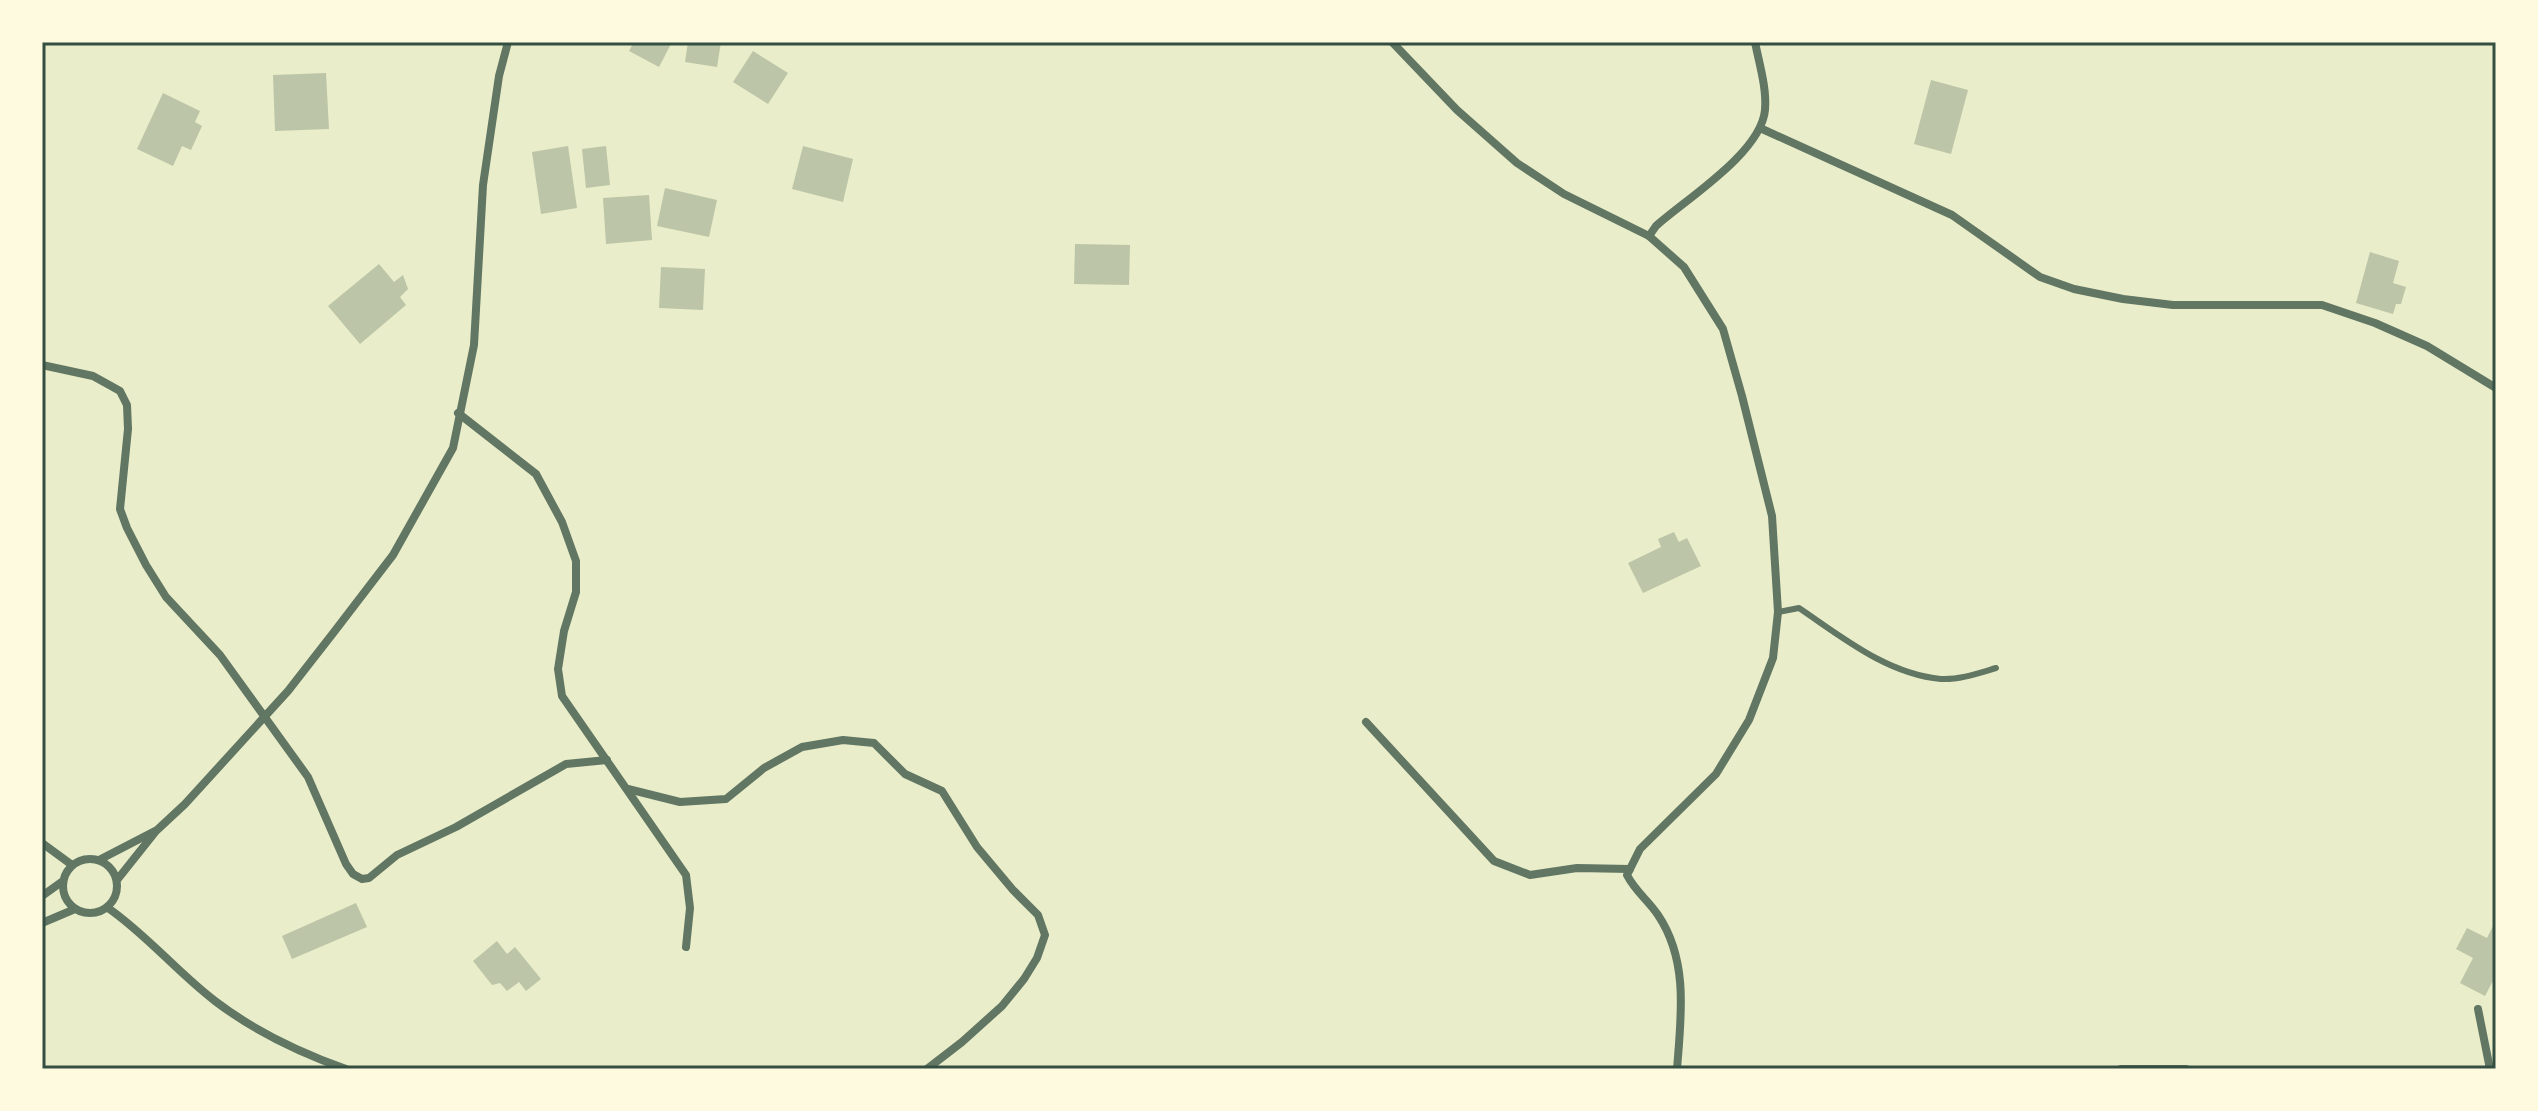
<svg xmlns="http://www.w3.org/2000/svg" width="2538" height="1111" viewBox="0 0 2538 1111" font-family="'Work Sans',sans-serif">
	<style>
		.building { fill: #bcc5a7 }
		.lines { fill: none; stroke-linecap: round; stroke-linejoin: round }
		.service { stroke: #617663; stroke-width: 6 }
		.minor { stroke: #617663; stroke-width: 8 }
		.neatline { fill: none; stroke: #344e41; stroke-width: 3 }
	</style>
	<rect width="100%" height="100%" fill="#e9edc9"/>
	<g class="building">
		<path d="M634 42H672L659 67 629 51Z"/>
		<path d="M688 42H721L717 67 685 62Z"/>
		<path d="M753 51 788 73 768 104 733 82Z"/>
		<path d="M326 73 329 129 275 131 273 75Z"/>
		<path d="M1931 80 1968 90 1951 154 1914 144Z"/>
		<path d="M163 93 200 111 195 122 202 126 191 150 182 146 173 166 137 149Z"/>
		<path d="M568 146 577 208 541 214 532 152Z"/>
		<path d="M606 146 610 185 586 188 582 149Z"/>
		<path d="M803 146 853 159 843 202 792 189Z"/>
		<path d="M665 188 717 200 709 237 657 226Z"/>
		<path d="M649 195 652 240 606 244 603 198Z"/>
		<path d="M1075 244 1130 245 1129 285 1074 284Z"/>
		<path d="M2370 252 2399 261 2393 283 2406 287 2401 304H2396L2393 314 2356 303Z"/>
		<path d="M379 264 394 282 403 275 408 289 400 297 406 305 360 344 328 306Z"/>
		<path d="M661 267 705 269 703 310 659 308Z"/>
		<path d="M1674 532 1679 542 1687 538 1701 566 1643 593 1628 563 1661 547 1658 539Z"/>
		<path d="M356 903 367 927 292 959 282 936Z"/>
		<path d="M2496 920V975L2485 996 2460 983 2473 958 2456 949 2467 928 2487 938Z"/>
		<path d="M497 941 507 954 515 947 541 979 526 991 519 982 507 991 500 983 492 985 473 961Z"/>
	</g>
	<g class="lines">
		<path class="service" d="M1778 612 1799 608C1842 637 1887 674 1941 679 1959 680 1979 673 1996 668"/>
		<g class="minor">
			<path d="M1392 42 1457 110 1517 163 1564 194 1649 236 1684 267 1723 329 1742 396 1772 516 1778 612 1773 658 1749 720 1716 774 1640 849 1627 875C1635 891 1648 900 1658 915 1689 961 1681 1017 1677 1069"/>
			<path d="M1760 128 1952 215 2040 277 2074 289 2123 299 2173 305H2322L2375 323 2427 346 2496 388"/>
			<path d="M1649 236 1656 226C1686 199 1761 153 1765 110 1767 88 1759 63 1755 42"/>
			<path d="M42 365 93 376 120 391 127 405 128 429 120 509 127 528 146 565 166 597 220 655 308 777 346 864 353 874 362 879 369 878 397 855 456 827 566 764 607 760"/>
			<path d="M458 413 536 474 562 522 576 561V592L564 631 558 669 562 696 686 875 690 908 686 947"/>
			<path d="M1366 722 1494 861 1530 875 1577 868 1630 869"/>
			<path d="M628 789 680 802 726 799 764 768 802 747 843 740 874 743 905 774 942 791 977 847 1013 890 1038 915 1045 935 1037 958 1024 979 1002 1006 962 1042 927 1069"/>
			<path d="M42 843 72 865"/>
			<circle cx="90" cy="886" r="27"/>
			<path d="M99 860 155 831"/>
			<path d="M117 880 156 831 185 804 288 691 334 632 393 555 453 448 474 345 483 185 499 76 508 42"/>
			<path d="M42 896 63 881"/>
			<path d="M108 908C147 935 177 972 215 1001 253 1030 301 1053 346 1069"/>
			<path d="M42 923 75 909"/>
			<path d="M2478 1009 2490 1069"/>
			<path d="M2121 1069H2186"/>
		</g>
	</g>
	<rect width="2538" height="1111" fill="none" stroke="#fefae0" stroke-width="88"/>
	<rect x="44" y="44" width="2450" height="1023" class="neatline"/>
</svg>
